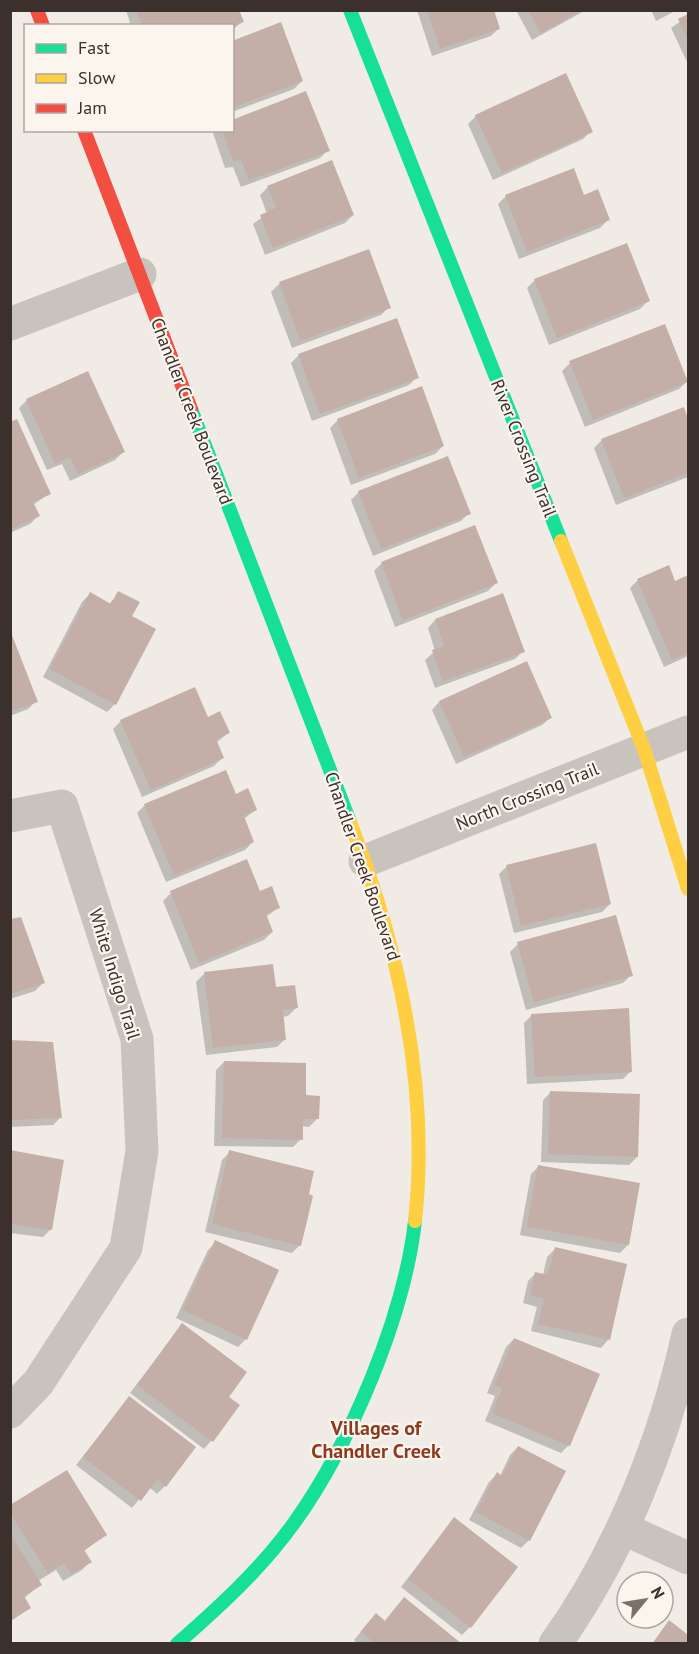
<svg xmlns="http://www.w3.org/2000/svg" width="699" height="1654" viewBox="0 0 699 1654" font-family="'PT Sans',sans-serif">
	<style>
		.shadow { fill: #0003 }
		.building { fill: #c3afa7 }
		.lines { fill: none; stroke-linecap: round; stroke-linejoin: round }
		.street { stroke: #c9c3be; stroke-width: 33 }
		.fast { stroke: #16e098; stroke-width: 14 }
		.slow { stroke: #ffcf43; stroke-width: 14 }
		.jam { stroke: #f24e42; stroke-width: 14 }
		.labels { text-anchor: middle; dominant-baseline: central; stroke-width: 4.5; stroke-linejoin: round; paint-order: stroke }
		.street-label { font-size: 18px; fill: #3b302b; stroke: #fbf5ee }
		.neighbourhood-label { font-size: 20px; font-weight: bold; fill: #8c3b22; stroke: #fbf5ee }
	</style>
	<rect width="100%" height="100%" fill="#f0ebe5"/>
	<g class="shadow">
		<path d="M126 10H237L242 22 232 30V26H131Z"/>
		<path d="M417 10H493L499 28 491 36 432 56Z"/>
		<path d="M516 10H586L532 40Z"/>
		<path d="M651 10H677L656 21Z"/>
		<path d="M688 16V64L671 28Z"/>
		<path d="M232 43 302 81 294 89 232 112Z"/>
		<path d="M476 116 591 131 583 139 493 180 468 124Z"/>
		<path d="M215 130H232L328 150 320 158 241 187 233 167 225 168 213 133Z"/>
		<path d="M268 187 353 215 345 223 265 255 253 224 267 214 260 195Z"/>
		<path d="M506 196 583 197 608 220 600 228 519 259 498 204Z"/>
		<path d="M368 251 389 307 381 315 292 348 271 292 279 284Z"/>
		<path d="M535 280 648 301 640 309 549 345 527 288Z"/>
		<path d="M299 355 417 377 409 385 312 421 291 363Z"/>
		<path d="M570 363 687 381 679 389 585 427 562 371Z"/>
		<path d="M27 400 123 452 115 460 70 481 62 464 47 470 19 408Z"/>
		<path d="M683 409 688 423V477L616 505 594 448 602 440Z"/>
		<path d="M338 420 443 446 435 454 351 485 330 428Z"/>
		<path d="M10 424 49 494 33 505 38 516 30 524 10 533Z"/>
		<path d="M359 492 469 513 461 521 373 556 351 500Z"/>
		<path d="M382 563 496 583 488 591 395 627 374 571Z"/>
		<path d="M688 577V656L664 667 630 588 638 580 675 583Z"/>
		<path d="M119 593 130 617 115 704 107 712 43 677 82 602 90 594 109 604Z"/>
		<path d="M435 620 523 651 515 659 435 688 425 660 435 651 428 628Z"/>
		<path d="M10 634 36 701 28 709 10 716Z"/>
		<path d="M439 702 550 718 542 725 456 764 432 710Z"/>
		<path d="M207 719 228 733 216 743 222 758 214 766 142 797 113 729 121 721Z"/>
		<path d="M235 796 255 810 244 819 253 842 245 850 166 882 137 813 145 805Z"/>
		<path d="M507 866 610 904 602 912 514 933 499 874Z"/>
		<path d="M171 893H259L279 907 266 917 272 932 264 940 191 970 163 901Z"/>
		<path d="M10 921 43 983 35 991 10 999Z"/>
		<path d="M518 944 631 975 623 983 526 1010 510 952Z"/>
		<path d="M204 974 275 989 296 1008 288 1016 282 1017 285 1039 277 1047 206 1055 196 982Z"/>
		<path d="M532 1015 631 1071 623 1079 527 1084 524 1023Z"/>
		<path d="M10 1042 61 1117 53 1125 10 1127Z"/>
		<path d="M224 1062 317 1119 309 1127 301 1126V1139L293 1147 214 1146 216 1070Z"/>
		<path d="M551 1092 637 1157 629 1165 541 1162 543 1100Z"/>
		<path d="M10 1152 51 1229 43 1237 10 1233Z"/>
		<path d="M230 1152 300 1245 292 1253 205 1232 222 1160Z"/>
		<path d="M539 1166 638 1184 628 1245 620 1253 520 1235 531 1174Z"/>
		<path d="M216 1242 246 1339 238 1347 176 1318 208 1250Z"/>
		<path d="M555 1249 608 1340 601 1348 531 1331 537 1307 523 1303 528 1281 536 1273 543 1275 547 1257Z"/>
		<path d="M182 1325 227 1397 211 1441 204 1449 130 1393Z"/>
		<path d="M514 1339 569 1445 561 1453 485 1421 495 1396 487 1393 506 1347Z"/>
		<path d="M129 1398 165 1486 157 1494 149 1487 132 1508 76 1465Z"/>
		<path d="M518 1447 529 1540 521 1548 469 1520 489 1482 497 1474 500 1476 510 1455Z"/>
		<path d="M10 1506 105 1535 83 1552 90 1562 82 1570 63 1581 56 1570 38 1581 40 1585 23 1599 29 1608 10 1622Z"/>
		<path d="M447 1527 470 1627 462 1635 401 1587Z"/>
		<path d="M397 1606 460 1644H358L354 1640 368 1623 384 1622Z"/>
	</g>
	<g class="building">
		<path d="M136 10H239L244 22 232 27 142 26Z"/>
		<path d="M427 10H494L500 29 440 49Z"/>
		<path d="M528 10H582L541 33Z"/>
		<path d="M688 14V40L678 19Z"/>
		<path d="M281 22 303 81 232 108V41Z"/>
		<path d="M566 73 593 132 502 173 475 115Z"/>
		<path d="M306 91 330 151 249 180 241 160 233 161 222 130H232V120Z"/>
		<path d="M332 160 354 215 273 248 260 215 276 208 267 186Z"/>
		<path d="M574 168 584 195 598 189 610 220 527 252 505 195Z"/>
		<path d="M627 243 650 301 557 338 534 279Z"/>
		<path d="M369 249 391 308 300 341 279 282Z"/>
		<path d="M397 318 419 378 320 414 298 354Z"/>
		<path d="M665 324 688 382 593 420 569 361Z"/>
		<path d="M88 371 125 452 78 474 70 457 55 464 26 399Z"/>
		<path d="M422 386 444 446 359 478 337 419Z"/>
		<path d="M684 407 688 419V473L624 498 601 439Z"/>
		<path d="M17 419 51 494 33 502 40 516 10 530V422Z"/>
		<path d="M448 456 471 514 381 549 358 491Z"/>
		<path d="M475 525 498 583 403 620 381 562Z"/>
		<path d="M669 565 675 581 688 575V653L672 660 637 579Z"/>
		<path d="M118 591 140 602 132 616 156 629 116 705 50 669 90 592 111 604Z"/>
		<path d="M503 593 525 652 443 681 432 650 444 646 435 619Z"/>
		<path d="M10 630 38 702 10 712Z"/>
		<path d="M527 661 552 718 464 757 439 701Z"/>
		<path d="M195 687 208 717 220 711 230 733 216 739 224 758 151 790 120 720Z"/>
		<path d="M226 770 236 794 248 788 257 810 244 816 254 842 174 875 144 804Z"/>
		<path d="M596 843 611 904 521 926 506 865Z"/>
		<path d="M247 859 260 891 272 886 280 908 266 914 273 932 199 963 170 891Z"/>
		<path d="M616 915 633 976 534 1002 517 942Z"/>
		<path d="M21 917 45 983 10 994V919Z"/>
		<path d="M273 964 276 987 295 985 298 1008 283 1010 286 1040 213 1048 204 972Z"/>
		<path d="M629 1008 632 1072 535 1077 531 1014Z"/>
		<path d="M10 1040 53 1042 62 1118 10 1120Z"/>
		<path d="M224 1061 306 1063V1095L320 1096 319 1119H303V1140L222 1138Z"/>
		<path d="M550 1091 640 1094 638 1157 548 1154Z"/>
		<path d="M10 1150 64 1160 52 1230 10 1224Z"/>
		<path d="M229 1150 314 1171 309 1194 313 1196 301 1246 212 1224Z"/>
		<path d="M538 1165 640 1183 629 1245 527 1227Z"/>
		<path d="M215 1240 279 1270 247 1340 183 1310Z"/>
		<path d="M555 1247 627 1264 610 1340 538 1324 544 1299 530 1295 535 1272 548 1275Z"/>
		<path d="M182 1323 247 1372 229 1397 240 1405 213 1442 137 1385Z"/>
		<path d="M514 1338 600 1374 570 1446 492 1413 502 1388 494 1385Z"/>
		<path d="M129 1396 196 1447 166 1487 157 1479 141 1501 83 1457Z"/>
		<path d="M518 1446 566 1471 530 1541 476 1512 497 1472 502 1476Z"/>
		<path d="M67 1470 107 1535 84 1550 92 1562 71 1574 64 1563 48 1573 10 1513V1505Z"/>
		<path d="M454 1517 518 1567 471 1628 408 1579Z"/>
		<path d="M10 1534 42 1585 24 1596 31 1608 10 1621Z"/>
		<path d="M404 1597 462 1644H370L372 1641 361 1631 376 1613 385 1621Z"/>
		<path d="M669 1620 688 1635V1644H652Z"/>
	</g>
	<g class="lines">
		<g class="street">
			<path d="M10 324 140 274"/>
			<path d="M10 816 62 806 137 1039 142 1151 126 1248 38 1383 10 1412"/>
			<path d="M365 861 688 732"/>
			<path d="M624 1529 688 1558"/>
			<path d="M555 1644C619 1555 665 1440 688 1334"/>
		</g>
		<g class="fast">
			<path d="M350 10 561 541"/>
			<path d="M191 409 350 822"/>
			<path d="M177 1644C219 1607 261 1569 294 1523 350 1445 404 1317 415 1221"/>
		</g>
		<g class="slow">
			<path d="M561 541 644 749 688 889"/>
			<path d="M350 822C399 949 430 1085 415 1221"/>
		</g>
		<g class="jam">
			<path d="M37 10 43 26"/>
			<path d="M84 130 191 409"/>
		</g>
	</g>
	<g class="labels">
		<g class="street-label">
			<text transform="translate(192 411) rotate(69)">Chandler Creek Boulevard</text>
			<text transform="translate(524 448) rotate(68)">River Crossing Trail</text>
			<text transform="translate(527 796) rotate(-22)">North Crossing Trail</text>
			<text transform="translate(363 866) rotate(71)">Chandler Creek Boulevard</text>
			<text transform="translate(115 974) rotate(73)">White Indigo Trail</text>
		</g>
		<g class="neighbourhood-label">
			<text x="376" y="1428">Villages of<tspan x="376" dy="23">Chandler Creek</tspan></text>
		</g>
	</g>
	<rect width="699" height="1654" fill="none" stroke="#3b302b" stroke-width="24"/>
	<rect x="24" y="24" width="210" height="108" fill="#fbf5ee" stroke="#aea6a0" stroke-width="1.5"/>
	<rect x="36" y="44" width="30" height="9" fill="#16e098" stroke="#aea6a0" stroke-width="1.5"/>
	<text x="78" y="54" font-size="18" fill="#3b302b">Fast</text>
	<rect x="36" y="74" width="30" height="9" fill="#ffcf43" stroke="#aea6a0" stroke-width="1.5"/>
	<text x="78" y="84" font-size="18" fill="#3b302b">Slow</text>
	<rect x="36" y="104" width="30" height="9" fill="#f24e42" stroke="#aea6a0" stroke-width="1.5"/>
	<text x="78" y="114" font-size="18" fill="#3b302b">Jam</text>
	<g transform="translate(645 1600) rotate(60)"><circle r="28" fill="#fbf5ee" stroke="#aea6a0" stroke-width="1.5"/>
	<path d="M0-4.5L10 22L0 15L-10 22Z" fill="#7a716c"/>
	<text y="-9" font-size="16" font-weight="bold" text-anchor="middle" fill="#3b302b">N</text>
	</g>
</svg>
